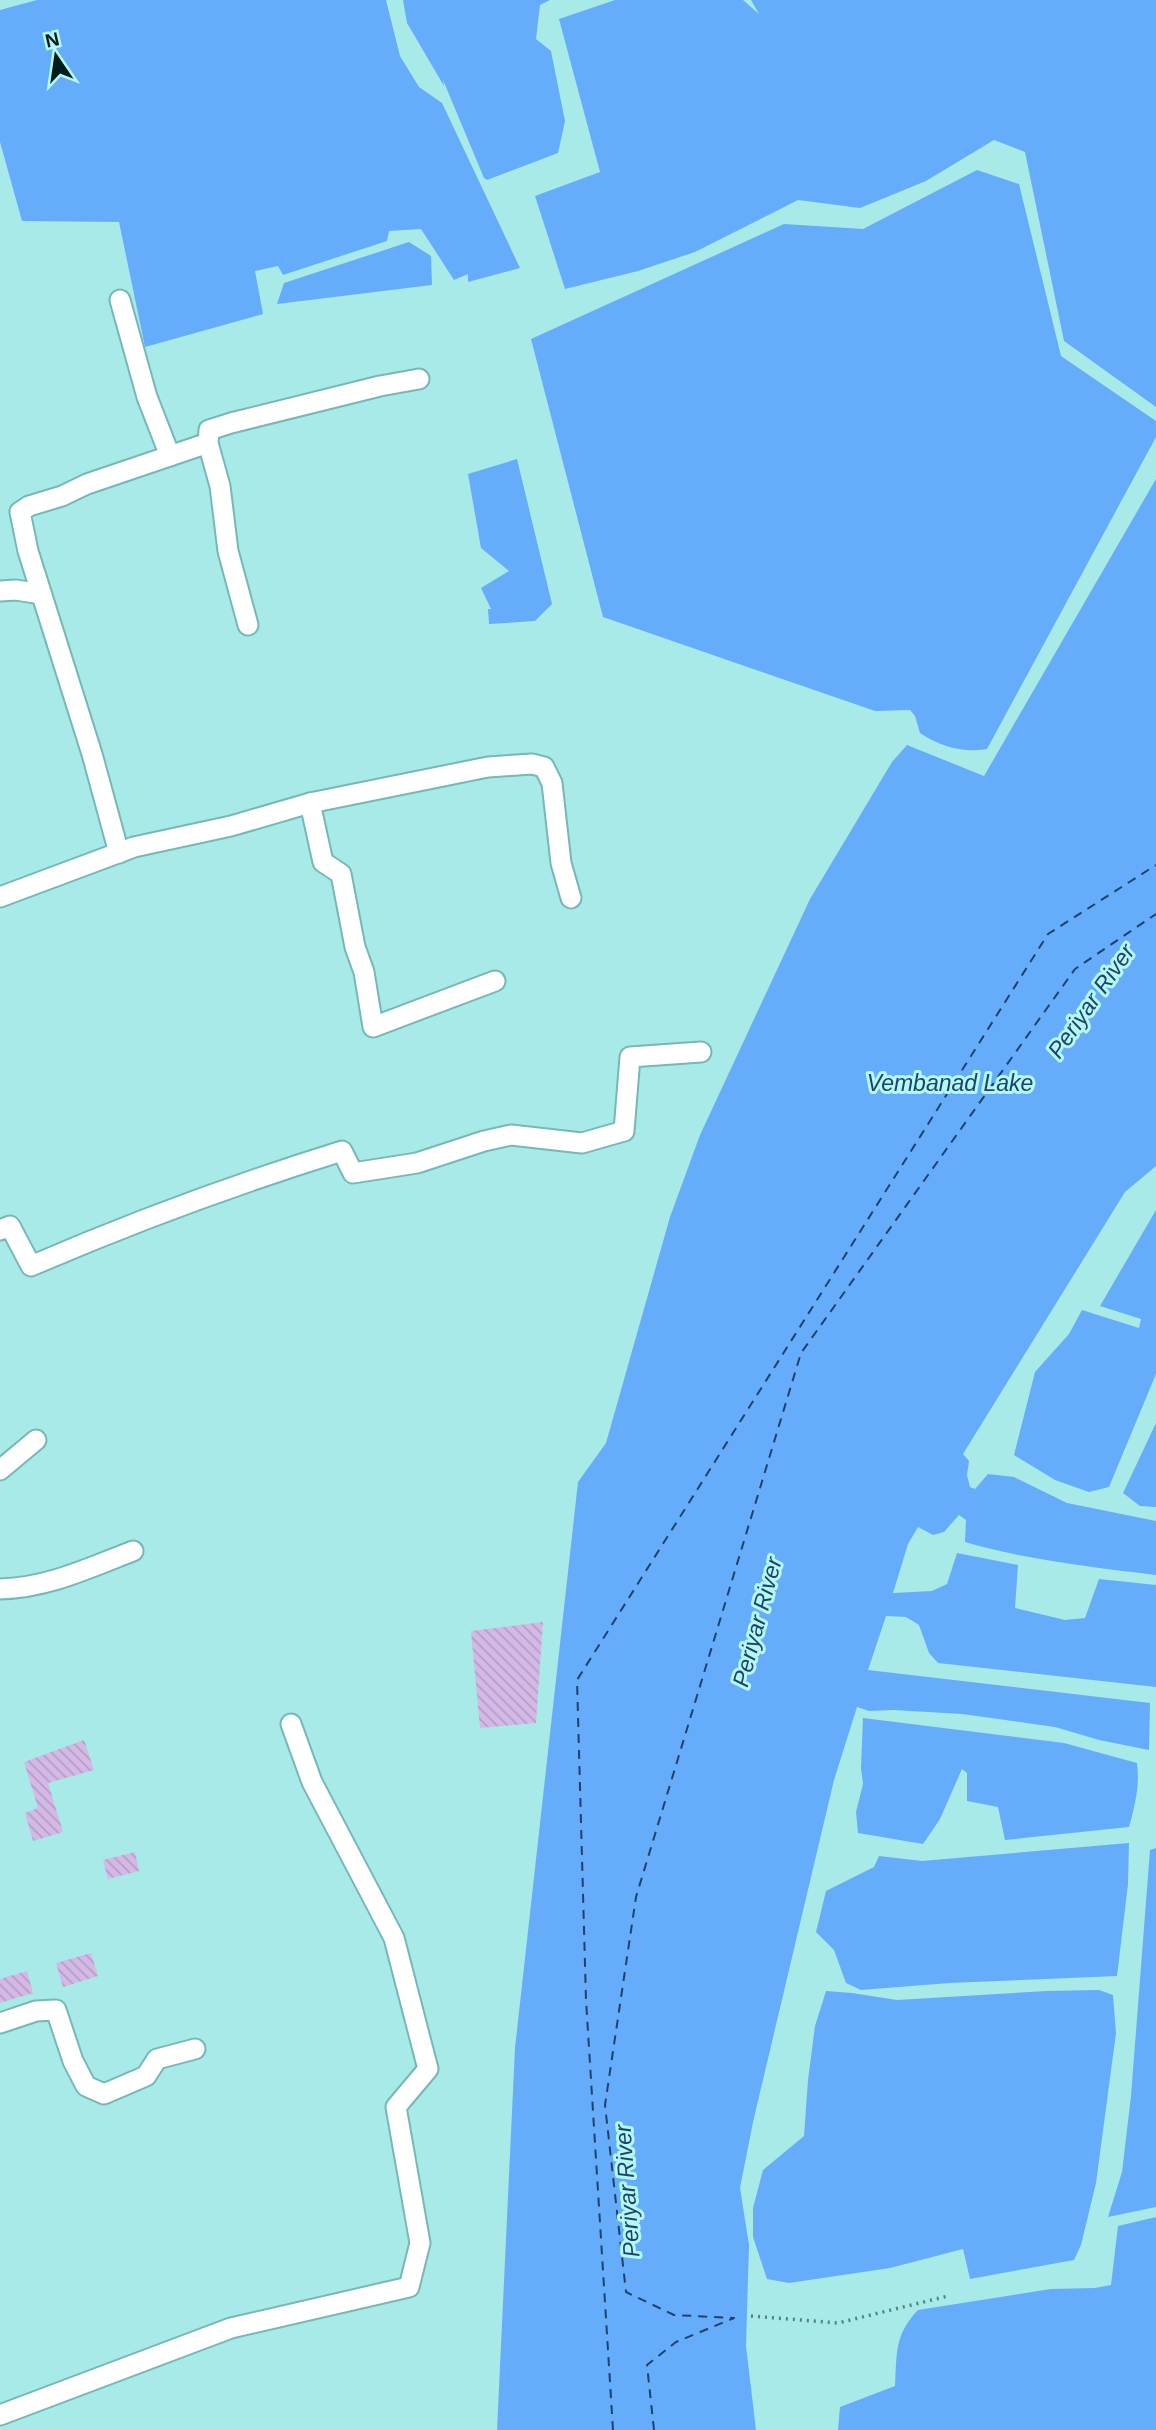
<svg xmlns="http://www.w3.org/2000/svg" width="1156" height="2430" viewBox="0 0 1156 2430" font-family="Helvetica,sans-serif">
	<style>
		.water { fill: #65adfb }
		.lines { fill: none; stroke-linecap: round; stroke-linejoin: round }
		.ferry { stroke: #1e436b; stroke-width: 2; stroke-dasharray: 9 7; stroke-linecap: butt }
		.building { fill: url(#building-back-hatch) }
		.minor-casing { stroke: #76b8b5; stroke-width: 23 }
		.path { stroke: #52817f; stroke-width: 3.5; stroke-dasharray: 2 5; stroke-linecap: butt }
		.minor { stroke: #fff; stroke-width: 19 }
		.labels { text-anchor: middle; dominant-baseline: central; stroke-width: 6; stroke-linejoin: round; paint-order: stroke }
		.water-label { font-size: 23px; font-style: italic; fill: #1e436b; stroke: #b4f8f4 }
	</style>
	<defs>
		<pattern id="building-back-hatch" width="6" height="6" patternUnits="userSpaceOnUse" patternTransform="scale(1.75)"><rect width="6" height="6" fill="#d4b9e6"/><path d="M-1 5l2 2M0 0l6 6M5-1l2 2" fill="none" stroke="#b49ec5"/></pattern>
	</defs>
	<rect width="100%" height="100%" fill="#a7eae7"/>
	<g class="water">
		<path d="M37 0H386L400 56 419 87 442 103 520 268 468 282V274L454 280 421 229 389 231 387 241 283 275 278 266 255 271 263 314 145 347 119 222 22 221 0 142V10Z"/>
		<path d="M403 0H550L540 5 536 39 551 51 565 121 558 153 487 180 484 178 443 80 444 86 407 23Z"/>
		<path d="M615 0H743L759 14 751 0H1156V407L1064 341 1025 152 994 140 926 181 860 208 798 200 695 252 638 271 565 289 535 196 600 172 559 19Z"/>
		<path d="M977 170 1019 184 1061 356 1156 421V437L987 749C963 753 941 747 920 733L915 716 910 710 875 711 603 617 531 339 784 224 863 229Z"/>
		<path d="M409 242 431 256 432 285 277 304 284 283Z"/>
		<path d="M517 459 552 604 535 621 489 624 488 609H491L481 588 509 571 481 548 468 474Z"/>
		<path d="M1156 479V1166L1125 1192 963 1454 969 1461 967 1475 970 1487 975 1489 988 1474 1014 1477 1067 1503 1156 1521V1575C1091 1567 1027 1560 965 1542L966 1520 959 1515 944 1532 933 1535 918 1527 908 1544 893 1593 932 1591 947 1584 957 1553 1018 1565 1015 1608 1065 1620 1085 1618 1099 1579 1156 1585V1687L938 1663 929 1653 919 1625 906 1617 886 1616 868 1670 1150 1703 1149 1750 1099 1740 1055 1727 962 1714 894 1710 869 1711 857 1707 834 1780 753 2122 740 2188 749 2245 746 2346 756 2430H497L515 2048 578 1482 606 1443 670 1217 700 1135 810 899 892 762 907 745 984 776Z"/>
		<path d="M1156 1210V1374L1109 1487 1089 1492 1055 1480 1014 1455 1035 1372 1069 1334 1082 1310 1139 1328 1141 1319 1100 1306Z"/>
		<path d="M1156 1423V1507L1140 1506 1123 1493Z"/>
		<path d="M863 1718 1064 1743 1137 1763C1140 1786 1135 1805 1129 1827L1005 1840 998 1807 967 1801V1773L962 1769 940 1819 923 1844 858 1833 856 1812 863 1784 861 1768Z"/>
		<path d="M1129 1843 1128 1884 1117 1976 949 1983 861 1990 846 1983 834 1950 816 1932 826 1891 874 1867 879 1856 922 1861Z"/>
		<path d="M1156 1848V2207L1108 2217 1122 2172 1131 2096 1150 1850Z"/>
		<path d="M1099 1990 1113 1995 1116 2033 1096 2183 1081 2245 1074 2260 970 2279 963 2249 890 2268 789 2283 767 2279 753 2237V2208L763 2170 804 2136 808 2080 815 2026 826 1991 852 1993 897 2000 1047 1991Z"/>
		<path d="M1156 2217V2430H838L840 2407 895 2386C897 2354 894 2335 918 2310L1051 2289 1095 2288 1111 2285 1118 2226Z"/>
	</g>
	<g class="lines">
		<g class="ferry">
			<path d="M613 2430 586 2000 577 1680 1048 934 1156 865"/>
			<path d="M654 2430 647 2365 676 2342 734 2318 674 2315 626 2292 605 2105 636 1897 801 1353 1075 969 1156 914"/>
		</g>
	</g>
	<g class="building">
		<path d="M543 1622 536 1723 480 1728 471 1631Z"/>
		<path d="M84 1740 94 1770 48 1783 63 1832 33 1841 25 1813 38 1808 24 1762Z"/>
		<path d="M135 1852 139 1871 108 1879 103 1860Z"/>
		<path d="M91 1953 98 1976 63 1987 56 1963Z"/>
		<path d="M27 1971 33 1993 0 2003V1979Z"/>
	</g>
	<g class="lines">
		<defs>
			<g id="minor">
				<path d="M120 300 147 397 170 456"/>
				<path d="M0 591 16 590 41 594"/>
				<path d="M248 625 228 551 220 486 208 443 209 430 231 423 380 386 419 379"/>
				<path d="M310 803 323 862 341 874 355 947 364 972 373 1027 495 981"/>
				<path d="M119 853 92 754 28 551 20 512 29 506 62 496 87 484 208 443"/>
				<path d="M0 897 134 847 231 826 310 803 488 767 532 764 544 767 552 783 561 863 571 898"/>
				<path d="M0 1230 10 1226 31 1266C133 1222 236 1184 342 1151L353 1173 417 1163 484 1141 511 1135 582 1143 624 1131 630 1057 701 1052"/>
				<path d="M0 1470 36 1440"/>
				<path d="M0 1589C47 1588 89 1568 133 1551"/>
				<path d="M0 2023 36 2011 56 2010 73 2061 86 2086 104 2094 146 2076 157 2059 195 2049"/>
				<path d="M0 2415 231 2328 409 2287 420 2243 396 2107 428 2069 394 1938 312 1782 291 1724"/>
			</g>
		</defs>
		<use href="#minor" class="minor-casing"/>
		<path class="path" d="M751 2316 838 2323 948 2296"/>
		<use href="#minor" class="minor"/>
	</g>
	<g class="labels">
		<g class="water-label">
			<text transform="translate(1091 1001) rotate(-55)">Periyar River</text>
			<text x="950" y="1083">Vembanad Lake</text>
			<text transform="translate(757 1622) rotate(-75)">Periyar River</text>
			<text transform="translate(627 2191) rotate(-94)">Periyar River</text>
		</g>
	</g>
	<g transform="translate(56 56) rotate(347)" stroke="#b4f8f4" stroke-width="5" paint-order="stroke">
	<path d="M0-5L12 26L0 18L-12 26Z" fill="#011c1b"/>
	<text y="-10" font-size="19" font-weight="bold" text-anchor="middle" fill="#011c1b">N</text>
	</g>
</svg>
